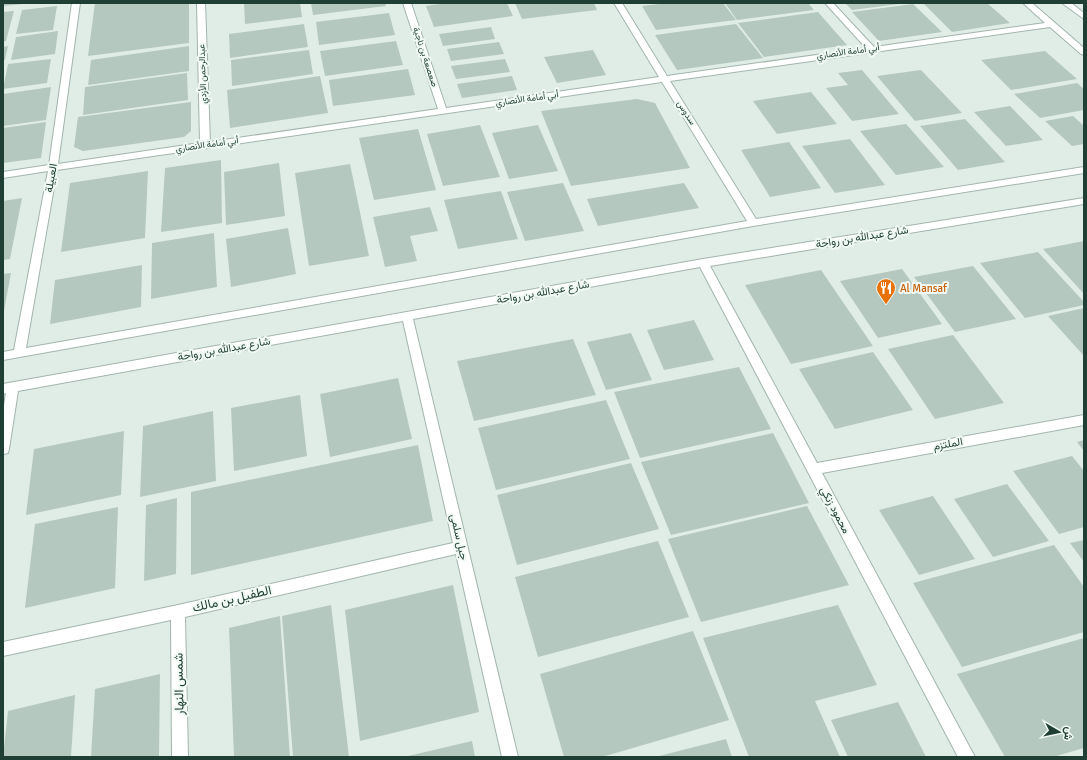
<svg xmlns="http://www.w3.org/2000/svg" width="1087" height="760" viewBox="0 0 1087 760" font-family="Signika,Vazirmatn,sans-serif">
	<style>
		.building { fill: #b5c8bf }
		.lines { fill: none; stroke-linecap: round; stroke-linejoin: round }
		.minor-casing { stroke: #a2b5ad; stroke-width: 2 }
		.minor { fill: #fff; fill-rule: evenodd }
		.labels { text-anchor: middle; dominant-baseline: central; stroke-width: 4; stroke-linejoin: round; paint-order: stroke }
		.far-street-label { font-size: 9px; fill: #1f3f34; stroke: #f1f9f4 }
		.street-label { font-size: 11px; fill: #1f3f34; stroke: #f1f9f4 }
		.food-label { font-size: 11px; fill: #c56008; stroke: #f1f9f4; text-anchor: start }
		.near-street-label { font-size: 13px; fill: #1f3f34; stroke: #f1f9f4 }
	</style>
	<rect width="100%" height="100%" fill="#e0ede6"/>
	<g class="building">
		<path d="M3 3H23V4L3 6Z"/>
		<path d="M95 3H189V43L88 56Z"/>
		<path d="M244 3H300L302 17 245 24Z"/>
		<path d="M311 3H385L386 6 313 15Z"/>
		<path d="M446 3H507L513 16 434 27 426 6Z"/>
		<path d="M515 3H594L597 10 522 19Z"/>
		<path d="M667 3H723L736 20 656 30 642 6Z"/>
		<path d="M725 3H808L814 10 737 20Z"/>
		<path d="M845 3H899V4L852 10Z"/>
		<path d="M923 3H987L1010 23 952 32Z"/>
		<path d="M913 4 942 32 879 41 852 12Z"/>
		<path d="M57 6 53 30 16 34 22 10Z"/>
		<path d="M14 11 6 41 3 42V12Z"/>
		<path d="M818 12 847 45 764 57 738 23Z"/>
		<path d="M389 13 395 35 319 45 316 22Z"/>
		<path d="M304 24 308 47 230 58 229 34Z"/>
		<path d="M736 24 763 58 677 70 655 35Z"/>
		<path d="M491 27 495 39 443 46 439 34Z"/>
		<path d="M58 31 55 54 11 60 16 37Z"/>
		<path d="M396 41 403 65 325 76 320 51Z"/>
		<path d="M499 42 504 54 451 61 447 49Z"/>
		<path d="M8 46 5 60H3V47Z"/>
		<path d="M189 46V71L88 85 91 60Z"/>
		<path d="M309 50 313 74 232 86 231 60Z"/>
		<path d="M593 50 606 75 557 83 544 57Z"/>
		<path d="M1045 51 1077 79 1011 90 981 60Z"/>
		<path d="M51 59 47 83 3 89 8 64Z"/>
		<path d="M505 59 510 72 456 79 451 66Z"/>
		<path d="M408 69 415 95 333 106 329 80Z"/>
		<path d="M862 70 899 114 852 121 826 88 848 85 838 73Z"/>
		<path d="M921 70 962 113 915 121 877 76Z"/>
		<path d="M187 73 188 100 83 115 85 87Z"/>
		<path d="M320 76 328 113 230 128 227 90Z"/>
		<path d="M512 76 517 90 462 98 457 84Z"/>
		<path d="M1077 83 1084 89V110L1040 118 1014 94Z"/>
		<path d="M51 87 46 120 3 126V94Z"/>
		<path d="M811 92 837 124 777 134 753 101Z"/>
		<path d="M637 99 655 103 690 168 571 186 541 111Z"/>
		<path d="M191 102V131L184 137 83 151 74 147 78 117Z"/>
		<path d="M1010 106 1043 140 1006 146 974 112Z"/>
		<path d="M1073 116 1084 126V144L1072 146 1045 121Z"/>
		<path d="M965 119 1005 162 958 170 920 126Z"/>
		<path d="M46 122 41 158 3 163V128Z"/>
		<path d="M906 124 944 167 896 175 860 131Z"/>
		<path d="M480 125 500 177 443 186 427 134Z"/>
		<path d="M538 125 558 171 509 179 492 133Z"/>
		<path d="M418 129 436 190 374 200 359 138Z"/>
		<path d="M850 139 885 185 835 193 802 146Z"/>
		<path d="M789 142 821 188 770 197 741 150Z"/>
		<path d="M221 160 222 223 161 232 165 168Z"/>
		<path d="M279 163 285 216 226 225 224 172Z"/>
		<path d="M350 164 369 256 309 266 295 173Z"/>
		<path d="M148 171 145 238 61 252 70 183Z"/>
		<path d="M563 183 584 231 525 241 507 192Z"/>
		<path d="M684 183 699 208 598 226 587 199Z"/>
		<path d="M501 191 518 239 458 249 444 200Z"/>
		<path d="M22 198 10 259 3 260V201Z"/>
		<path d="M430 207 438 231 410 236 417 261 385 267 373 217Z"/>
		<path d="M288 228 296 274 231 287 226 239Z"/>
		<path d="M214 233 217 287 151 299 152 243Z"/>
		<path d="M1084 241V294L1043 249Z"/>
		<path d="M1038 252 1084 302V305L1025 318 980 263Z"/>
		<path d="M142 265 141 307 50 324 55 280Z"/>
		<path d="M973 266 1016 319 955 332 914 277Z"/>
		<path d="M902 269 942 324 878 338 840 281Z"/>
		<path d="M821 270 873 346 791 364 745 285Z"/>
		<path d="M11 273 4 311H3V274Z"/>
		<path d="M1084 308V356L1048 316Z"/>
		<path d="M694 320 714 360 664 370 647 330Z"/>
		<path d="M631 333 652 380 606 390 587 342Z"/>
		<path d="M953 335 1004 403 935 419 888 349Z"/>
		<path d="M573 339 596 395 474 421 457 361Z"/>
		<path d="M873 352 913 410 835 429 799 369Z"/>
		<path d="M739 367 771 429 640 458 614 392Z"/>
		<path d="M398 378 412 439 330 457 320 394Z"/>
		<path d="M300 395 307 456 234 471 231 408Z"/>
		<path d="M606 400 630 459 496 490 478 428Z"/>
		<path d="M213 411 216 481 140 497 143 426Z"/>
		<path d="M124 431 121 495 26 515 34 449Z"/>
		<path d="M773 433 809 503 671 535 641 462Z"/>
		<path d="M1084 440V451L1077 442Z"/>
		<path d="M418 445 433 521 191 575V492Z"/>
		<path d="M1072 456 1084 471V527L1059 534 1013 471Z"/>
		<path d="M631 463 659 529 517 565 497 495Z"/>
		<path d="M1007 484 1049 541 993 557 954 499Z"/>
		<path d="M933 496 975 559 919 575 879 510Z"/>
		<path d="M177 498 176 574 144 581 146 505Z"/>
		<path d="M807 506 849 585 701 622 668 539Z"/>
		<path d="M118 507 115 588 25 608 35 524Z"/>
		<path d="M1084 540V562L1070 543Z"/>
		<path d="M658 541 689 617 538 657 515 577Z"/>
		<path d="M1054 545 1084 587V632L962 667 913 583Z"/>
		<path d="M453 585 479 712 360 741 345 610Z"/>
		<path d="M331 605 349 757H293L282 616Z"/>
		<path d="M838 605 877 685 815 701 840 757H749L703 638Z"/>
		<path d="M280 616 290 757H234L229 628Z"/>
		<path d="M693 631 729 720 602 757H564L540 674Z"/>
		<path d="M1084 638V748L1053 757H1005L957 674Z"/>
		<path d="M160 674 159 757H91L95 689Z"/>
		<path d="M75 695 71 757H3L8 711Z"/>
		<path d="M898 702 926 757H848L831 720Z"/>
		<path d="M726 739 732 757H660L659 756Z"/>
		<path d="M472 741 475 757H409L408 756Z"/>
	</g>
	<g class="lines">
		<defs>
			<g id="minor">
				<path d="M72 3H80L58 164 200 143 197 3H205L210 142 438 109 403 3H411L446 108 659 77 614 3H622L667 76 866 48 825 3H833L874 47 1045 23 1023 3H1032L1084 48V55L1081 54 1050 27 670 81 756 219 1084 167V173L753 226 3 360V352L14 350 48 171 3 178V172L49 165ZM662 82 747 221 26 348 57 170Z"/>
				<path d="M1062 3H1071L1084 13V19Z"/>
				<path d="M1084 198V204L710 266 817 463 1084 415V425L822 473 975 757H958L700 267 413 319 518 757H502L456 554 185 617 188 757H172L171 620 3 656V642L178 605 453 543 403 321 18 391 9 449 8 453 3 454V411L6 393 3 394V384L703 259Z"/>
			</g>
		</defs>
		<use href="#minor" class="minor-casing"/>
		<use href="#minor" class="minor"/>
	</g>
	<defs>
		<symbol id="restaurant-pin" viewBox="-11 -11 22 30"><path d="M0 17L-7.5 6A9.5 9.5 0 1 1 7.5 6Z" fill="#e8710a" stroke="#f1f9f4"/><path d="M-5-6h1v4h1v-4h1v4h1v-4h1v5L-1.5 .5V6h-2V.5L-5-1ZM5-6V6H3V1.5H1.5Q1.5-4 5-6Z" fill="#fff"/></symbol>
	</defs>
	<g fill-rule="evenodd">
		<use href="#restaurant-pin" x="875" y="277" width="22" height="30"/>
	</g>
	<g class="labels">
		<g class="far-street-label">
			<text transform="translate(848 52) rotate(-8)">أبي أمامة الأنصاري</text>
			<text transform="translate(425 57) rotate(72)">صعصعة بن ناجية</text>
			<text transform="translate(203 74) rotate(-92)">عبدالرحمن الأزدي</text>
			<text transform="translate(527 99) rotate(-8)">أبي أمامة الأنصاري</text>
			<text transform="translate(686 113) rotate(58)">سدوس</text>
			<text transform="translate(207 145) rotate(-8)">أبي أمامة الأنصاري</text>
		</g>
		<g class="street-label">
			<text transform="translate(51 178) rotate(-80)">العبيلة</text>
			<text transform="translate(862 237) rotate(-9)">شارع عبدالله بن رواحة</text>
			<text transform="translate(543 292) rotate(-10)">شارع عبدالله بن رواحة</text>
			<text transform="translate(224 349) rotate(-10)">شارع عبدالله بن رواحة</text>
			<text transform="translate(948 444) rotate(-10)">الملتزم</text>
			<text transform="translate(835 510) rotate(62)">محمود زنكي</text>
			<text transform="translate(459 537) rotate(77)">جبل سلمى</text>
		</g>
		<g class="food-label">
			<text x="900" y="288">Al Mansaf</text>
		</g>
		<g class="near-street-label">
			<text transform="translate(232 599) rotate(-13)">الطفيل بن مالك</text>
			<text transform="translate(179 684) rotate(-91)">شمس النهار</text>
		</g>
	</g>
	<rect width="1087" height="760" fill="none" stroke="#1f3f34" stroke-width="8"/>
	<g transform="translate(1059 732) rotate(99)" stroke="#f1f9f4" stroke-width="3" paint-order="stroke">
	<path d="M0-3L7 15L0 10L-7 15Z" fill="#1f3f34"/>
	<text y="-6" font-size="11" font-weight="bold" text-anchor="middle" fill="#1f3f34">ش</text>
	</g>
</svg>
